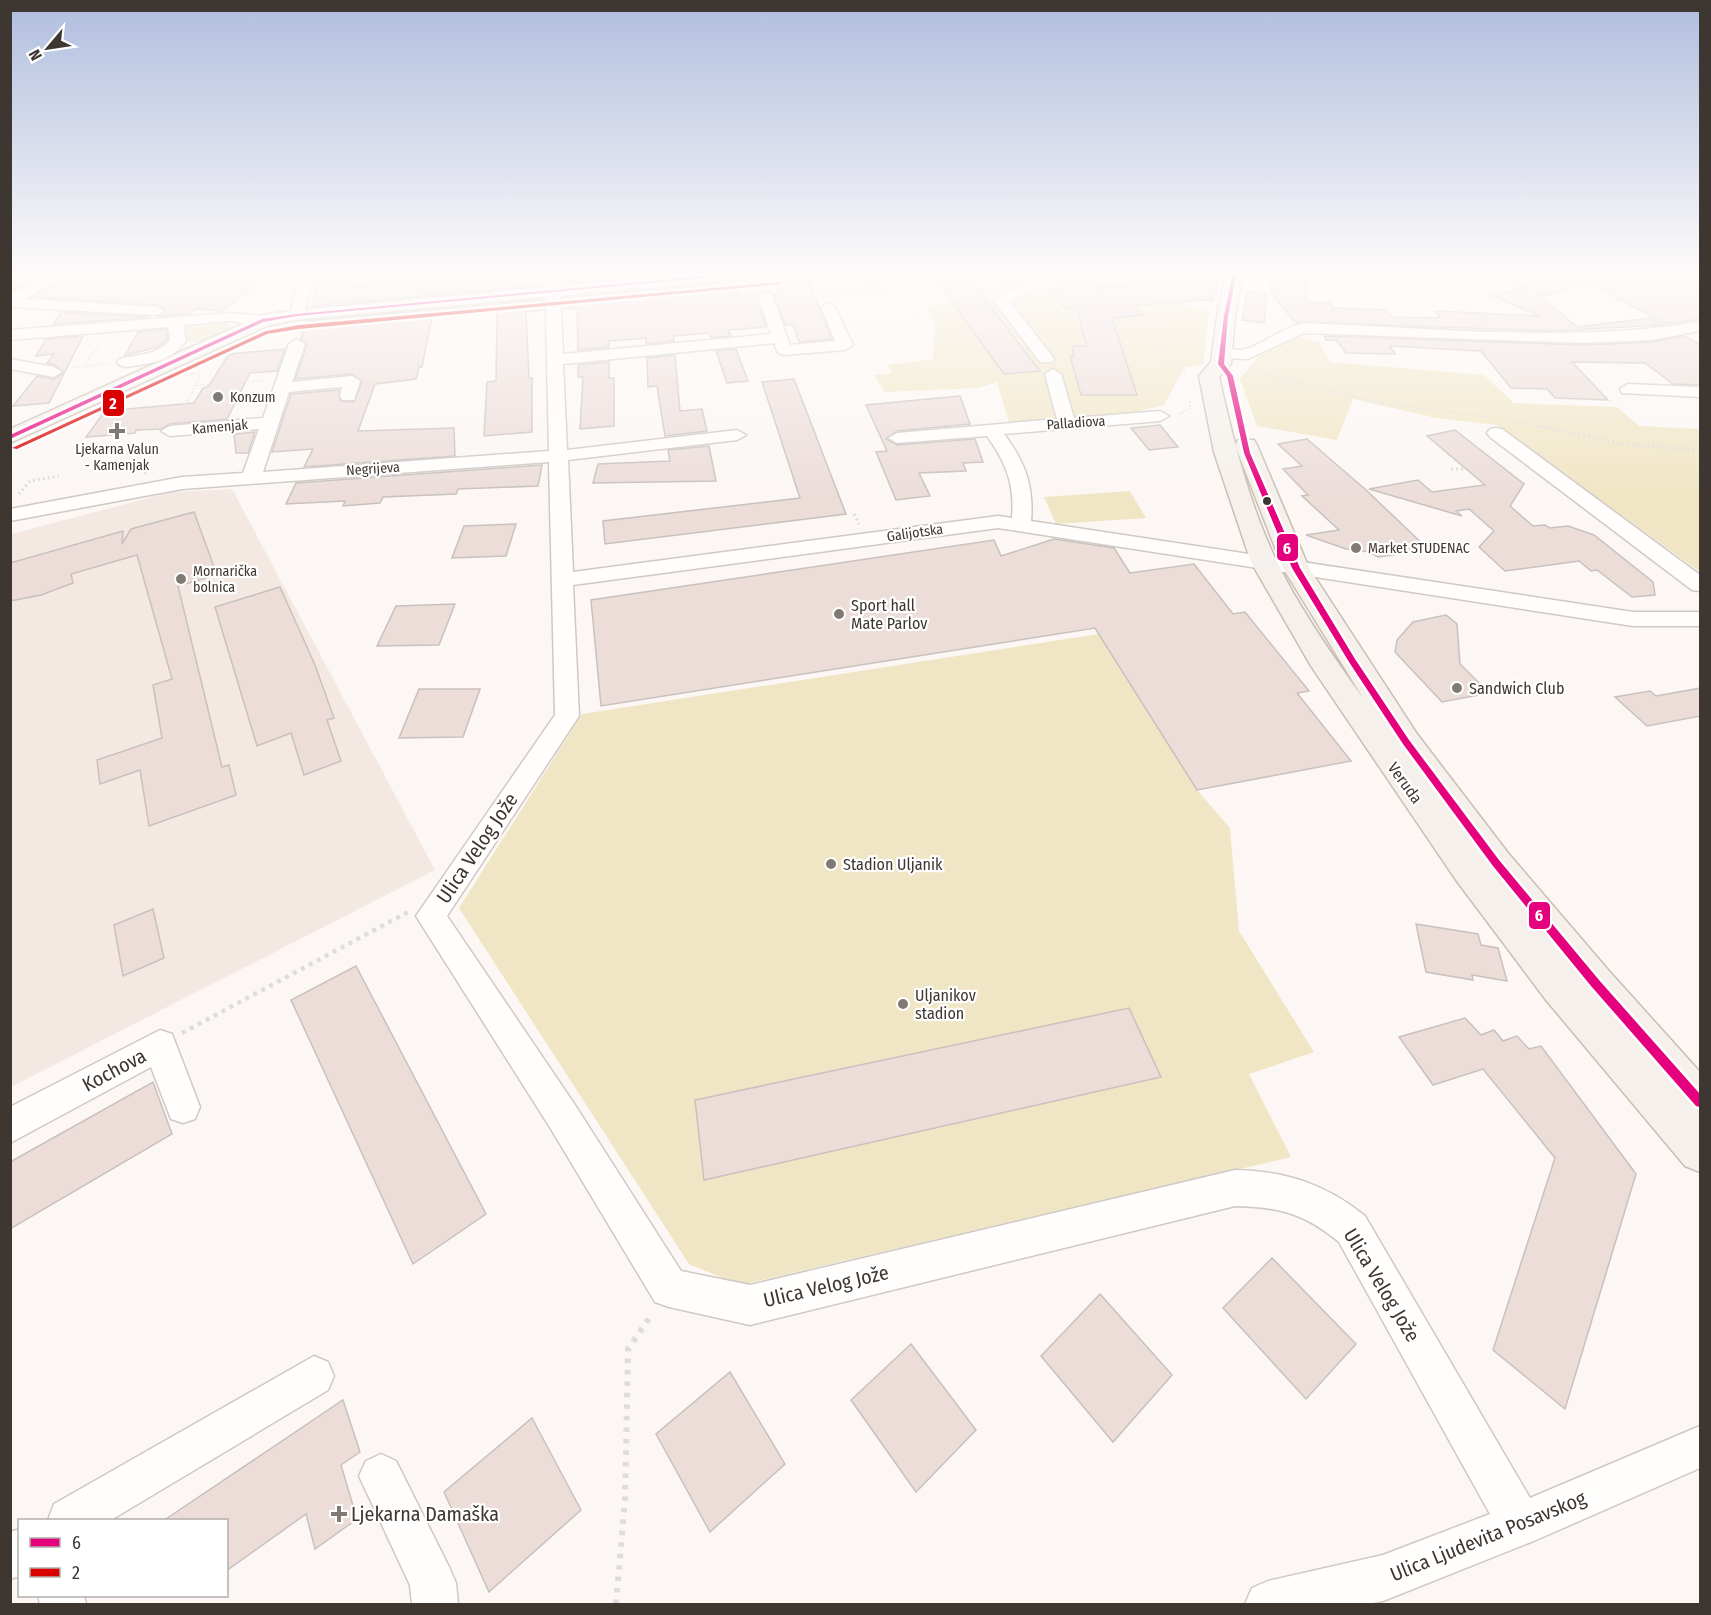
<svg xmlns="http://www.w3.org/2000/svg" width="1711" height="1615" viewBox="0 0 1711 1615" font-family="'Fira Sans Condensed',sans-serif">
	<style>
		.built { fill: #f4e9e2 }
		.green { fill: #f0e6c5 }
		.building { fill: #ecddd9; stroke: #c8c1be; stroke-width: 1.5 }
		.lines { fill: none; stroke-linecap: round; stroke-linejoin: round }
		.minor-casing { stroke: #cfc9c5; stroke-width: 3 }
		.major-casing { stroke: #c8beb2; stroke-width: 3 }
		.path-far3 { stroke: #dedddb; stroke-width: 2; stroke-dasharray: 1.5 2; stroke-linecap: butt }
		.path-far2 { stroke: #dedddb; stroke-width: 3; stroke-dasharray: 2 3; stroke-linecap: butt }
		.path-far1 { stroke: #dedddb; stroke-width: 4.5; stroke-dasharray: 4 5; stroke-linecap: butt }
		.path { stroke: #dedddb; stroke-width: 6; stroke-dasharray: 4.5 7; stroke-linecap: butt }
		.minor { fill: #fffefd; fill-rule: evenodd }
		.major { fill: #f5f0eb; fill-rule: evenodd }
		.bus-1-casing { stroke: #fff; stroke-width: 5 }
		.bus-2-casing { stroke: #fff; stroke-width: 5 }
		.bus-1 { fill: #e5007d; fill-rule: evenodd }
		.bus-2 { fill: #db0000; fill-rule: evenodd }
		.poi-dot { fill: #807a75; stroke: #fff; stroke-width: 2 }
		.bus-dot { fill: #3e3630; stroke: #fff; stroke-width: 2 }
		.labels { text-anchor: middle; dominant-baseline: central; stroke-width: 4.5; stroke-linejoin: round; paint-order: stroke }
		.far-poi-label { font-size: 14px; fill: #3e3630; stroke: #fff; text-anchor: start }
		.far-street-label { font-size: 14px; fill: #3e3630; stroke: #fff }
		.poi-label { font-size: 16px; fill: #3e3630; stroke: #fff; text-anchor: start }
		.street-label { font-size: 16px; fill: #3e3630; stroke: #fff }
		.near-street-label { font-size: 20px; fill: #3e3630; stroke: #fff }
		.near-poi-label { font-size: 20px; fill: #3e3630; stroke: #fff; text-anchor: start }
		.line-badge { stroke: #fff; stroke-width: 2 }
		.badge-label { font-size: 16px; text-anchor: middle; font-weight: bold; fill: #fff }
	</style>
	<rect width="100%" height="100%" fill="#fcf7f4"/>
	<g class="built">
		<path d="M882 280 890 293 821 300 815 285Z"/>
		<path d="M232 489 435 870 11 1087V534L171 492Z"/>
	</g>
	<g class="green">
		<path d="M1087 271H1186L1184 306 1210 310 1203 364 1184 368 1164 405 1112 418 1009 423 997 382 978 388 885 392 874 375 892 373 888 365 933 359C932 339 940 324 926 308L935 304 968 301 964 289 1005 285 1002 281 1023 278 1029 288 1042 290 1101 285Z"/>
		<path d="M227 322 230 325C226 343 196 343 182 341L180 325Z"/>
		<path d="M1292 335 1319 342 1330 362 1484 375 1514 403 1617 407 1639 426 1700 429V572L1497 425 1436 418 1353 399 1337 440 1257 426 1240 379 1258 357Z"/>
		<path d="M1130 491 1146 518 1056 524 1044 497Z"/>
		<path d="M1099 634 1197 790 1230 828 1239 931 1314 1052 1249 1074 1291 1157 740 1285 689 1264 459 908 582 714Z"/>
	</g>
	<g class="building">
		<path d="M91 271H275L222 311 196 309 189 314 159 316 166 310 157 305 32 297 69 276 82 277Z"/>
		<path d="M435 271H457L458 281 543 275V285L312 306 317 284 349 280 348 286 435 277Z"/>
		<path d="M570 271H601L603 279 562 283 561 273Z"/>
		<path d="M1046 271H1084L1101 288 1136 285 1137 271H1222L1212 301 1201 300 1134 306 1143 315 1112 318 1137 395H1081L1070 356H1074L1072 346H1087L1076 307 1065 308 1050 291 1062 289Z"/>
		<path d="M1286 271H1308L1306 302 1330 303 1333 308 1387 310 1392 317 1440 318 1435 311 1540 316 1492 296 1524 287 1487 271H1674L1701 284V319L1667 324 1588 283 1547 296 1537 293 1577 327 1651 318 1663 325 1553 331 1295 322 1270 292 1271 276 1286 278Z"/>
		<path d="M27 273 45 274 10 292V281Z"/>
		<path d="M966 274 1022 348 1040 371 1004 374 934 277Z"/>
		<path d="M806 275 819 306 832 339 799 342 793 325H785L774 294 781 293 775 279Z"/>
		<path d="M736 282 740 297 756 295 766 327 728 330 731 336 711 338 709 333 674 336V341L646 344V338L609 341V347L578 350 577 309 563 308V298Z"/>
		<path d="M1247 291 1267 294 1264 323 1242 320Z"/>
		<path d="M543 300 544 310 526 312 529 378H532V432L484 436 487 382 496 381 497 311 432 317 422 367H419L416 379 375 384 358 431 454 428 455 456 304 467 313 449 272 452 291 394 339 390 340 401 354 402 362 382 352 374 295 379 307 345 301 339 307 321Z"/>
		<path d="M61 312 150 317 54 324Z"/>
		<path d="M166 329 168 339 158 347 125 355 138 332Z"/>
		<path d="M83 336 49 403 13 406 37 376 54 379 64 373 55 365 47 363 54 354 36 356 46 339Z"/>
		<path d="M1324 336 1585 345 1651 342 1684 336 1701 345V385L1673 384 1645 363 1572 362 1608 400 1555 398 1547 389 1511 388 1481 351 1390 346 1395 354 1346 353 1336 340H1326Z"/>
		<path d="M285 349 277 371 250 373 227 419 170 424 161 429 136 430 135 433 86 437 105 411 194 403 203 388 208 387 229 354Z"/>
		<path d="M736 349 748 381 727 383 716 351Z"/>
		<path d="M675 355 680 411 702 409 707 431 665 436 657 386 648 387 647 358Z"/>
		<path d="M609 362V378H614V426L580 429 583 377H578V365Z"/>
		<path d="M794 379 846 514 605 544 603 521 800 498 762 382Z"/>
		<path d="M960 396 970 424 897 431 886 439 897 445 975 439 983 462 963 463 966 471 919 473 930 496 896 500 876 452 887 451 866 405Z"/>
		<path d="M1160 425 1178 447 1149 450 1131 428Z"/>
		<path d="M1455 430 1524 484 1510 506 1533 526 1545 525 1550 528 1568 526 1594 535 1653 582 1655 595 1632 597 1597 570 1591 571 1579 561 1505 571 1479 547 1494 531 1469 509 1456 511 1462 516 1369 489 1418 480 1432 492 1485 485 1427 436Z"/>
		<path d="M255 432 248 453H236L234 434Z"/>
		<path d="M1307 439 1366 490 1429 550 1378 557 1369 552 1346 549 1306 535 1339 530 1302 496 1308 495 1283 469 1302 466 1278 444Z"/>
		<path d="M709 446 716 481 593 483 598 464 670 461 668 450Z"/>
		<path d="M542 465 538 486 458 489 456 494 383 497 380 503 343 506 345 501 286 504 296 483Z"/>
		<path d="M194 512 217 575 178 586 222 767 229 765 236 795 149 826 140 770 100 784 97 760 162 738 153 685 172 679 137 555 71 574 73 583 41 595 10 601V563L123 531 122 544 131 529Z"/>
		<path d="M516 524 506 556 452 558 464 526Z"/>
		<path d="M1054 539 1114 548 1130 573 1194 564 1233 614 1245 612 1309 691 1297 693 1351 761 1197 790 1095 628 601 706 591 600 994 540 1001 556Z"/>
		<path d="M280 587 315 665 334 718 327 720 341 761 304 775 291 733 257 746 215 607Z"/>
		<path d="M455 604 439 645 377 646 396 606Z"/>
		<path d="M1446 615 1457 624 1460 664 1489 693 1442 702 1395 652 1397 640 1413 622Z"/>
		<path d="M1701 688V716L1647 726 1615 697 1650 691 1656 696Z"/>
		<path d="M419 689H480L463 737 399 738Z"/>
		<path d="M153 909 164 958 123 976 114 925Z"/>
		<path d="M1416 924 1478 934 1481 945 1498 948 1507 981 1472 975 1473 980 1426 972Z"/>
		<path d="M356 966 486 1214 413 1264 291 1000Z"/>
		<path d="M1129 1008 1161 1077 704 1180 695 1100Z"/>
		<path d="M1465 1018 1481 1035 1494 1030 1503 1041 1517 1036 1529 1049 1541 1046 1636 1174 1565 1409 1493 1350 1555 1158 1483 1069 1433 1085 1399 1037Z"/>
		<path d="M153 1082 172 1134 10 1229V1162Z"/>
		<path d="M1272 1258 1356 1344 1306 1399 1223 1308Z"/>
		<path d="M1100 1294 1172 1375 1113 1442 1041 1356Z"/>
		<path d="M911 1344 976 1430 916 1492 851 1400Z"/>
		<path d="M730 1372 785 1464 710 1532 656 1434Z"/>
		<path d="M343 1400 360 1452 341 1465 357 1519 315 1549 306 1514 226 1571V1521H163Z"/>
		<path d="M532 1418 581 1510 489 1592 444 1492Z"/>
	</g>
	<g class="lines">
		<defs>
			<g id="minor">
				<path d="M55 271H73L24 299 157 307 164 311 157 315 10 307V295Z"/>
				<path d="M300 271H387L380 275 312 282 304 315 297 319 290 315Z"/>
				<path d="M545 271H559L563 354 771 334 758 295 765 291 772 295 790 345 835 341 821 307 828 303 835 307 853 345 845 350 784 355 778 353 774 343 563 364 567 450 737 430 746 435 737 440 568 460 573 572 998 516 1012 518C1015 485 1006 462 987 436L897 443 888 438 897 433 1057 419 1045 374 1053 369 1061 374 1074 418 1160 411 1169 416 1160 421 1004 434C1025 462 1034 486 1031 521L1633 612H1700V626H1633L998 528 573 585 579 716 447 916 575 1105 681 1271 750 1285 1235 1170C1285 1171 1326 1184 1365 1216L1530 1498 1700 1426V1468L1536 1540 1383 1601 1368 1604H1245L1252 1588 1268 1581 1383 1555 1490 1514 1339 1242C1304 1213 1279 1207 1235 1206L750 1325 669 1307 655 1302 551 1129 416 916 555 715 549 462 182 489 10 521V509L182 477 243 473 259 429 170 436 161 431 170 426 263 418 289 344 297 339 305 344 292 382 352 376 360 381 354 400H342L340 396 342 387 289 392 263 472 549 451Z"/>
				<path d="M1022 271H1037L1045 281 1010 302 1052 356 1054 359 1052 362H1040L994 301 1029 280Z"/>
				<path d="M230 313 262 316 270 321 262 326 230 321 183 325 186 341C171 362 149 364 125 367L119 365 117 362 119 359C138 354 156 356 170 340L168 327 10 340V330Z"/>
				<path d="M1304 323C1434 328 1572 343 1700 322V331L1651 340 1585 343 1304 333 1248 359 1222 358 1214 353C1222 344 1235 353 1246 349 1267 342 1279 329 1304 323Z"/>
				<path d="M10 359 54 367 62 372 54 377 10 369Z"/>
				<path d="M1628 384 1700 387V397L1622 393 1620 389Z"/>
				<path d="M1496 428 1502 429 1700 575V591L1692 590 1490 437 1487 433 1490 429Z"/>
				<path d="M160 1030 172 1034 200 1107 195 1119 183 1123 171 1119 151 1067 10 1143V1107Z"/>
				<path d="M314 1356 328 1362 334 1376 328 1390 111 1520H48L54 1504Z"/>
				<path d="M381 1454 396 1461 449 1567 456 1583 458 1604H412L410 1585 359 1476 366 1461Z"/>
				<path d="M20 1529V1576L10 1579V1532Z"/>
				<path d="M38 1596H84L86 1604H40Z"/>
			</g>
			<g id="major">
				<path d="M719 271H787L779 276 297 320 267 326 10 443V429L262 315 297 310Z"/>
				<path d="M1226 271H1243L1235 316 1231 364 1219 377C1233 439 1249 504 1277 562 1298 606 1334 658 1363 698L1283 568 1235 445 1238 440H1254L1257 445 1309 568 1417 734 1508 853 1609 971 1700 1072V1172L1685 1166 1546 1000 1456 880 1311 666 1251 562 1214 452 1199 376 1211 362 1217 316Z"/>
			</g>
		</defs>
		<use href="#minor" class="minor-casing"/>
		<use href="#major" class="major-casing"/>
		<g class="path-far3">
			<path d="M1410 271 1450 293 1478 291 1480 285 1454 271"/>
			<path d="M1029 305 1089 320 1152 326 1166 363 1187 375"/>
			<path d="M917 313V319"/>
			<path d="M1152 326 1205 331"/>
			<path d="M84 365 99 345"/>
			<path d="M72 368 109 363"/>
			<path d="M1250 370 1379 403 1487 417"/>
			<path d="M196 386 266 380"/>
			<path d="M182 411 201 375 192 373"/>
			<path d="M1179 414 1190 408V401"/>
			<path d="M1509 420 1546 428"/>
		</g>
		<g class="path-far2">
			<path d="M1539 426 1624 444 1700 450"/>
			<path d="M145 462V474"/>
			<path d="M1451 469H1466"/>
			<path d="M19 494 30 481 59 476"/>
			<path d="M854 514 859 524"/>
		</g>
		<path class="path-far1" d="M182 1033 408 912"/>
		<path class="path" d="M616 1604 625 1499 628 1349 652 1314"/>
		<use href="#minor" class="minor"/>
		<use href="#major" class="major"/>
		<defs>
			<g id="bus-1">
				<path d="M756 271H777L297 316 263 322 10 439V435L262 319 297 314Z"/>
				<path d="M1233 271H1237L1228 316 1224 364 1233 376 1250 453 1300 568 1355 659 1409 740 1499 860 1599 980 1700 1094V1107L1696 1106 1591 986 1493 866 1403 744 1349 662 1292 568 1244 453 1227 376 1218 364 1224 316Z"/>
			</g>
			<path id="bus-2" d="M780 282 782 283V284L299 329 267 334 17 449 12 448 266 331 299 325Z"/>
		</defs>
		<use href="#bus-1" class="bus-1-casing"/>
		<use href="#bus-2" class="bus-2-casing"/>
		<use href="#bus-1" class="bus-1"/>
		<use href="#bus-2" class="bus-2"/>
	</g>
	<linearGradient id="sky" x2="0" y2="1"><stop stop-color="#afbdde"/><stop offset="0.55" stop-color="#fefbfa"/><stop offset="1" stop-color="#fefbfa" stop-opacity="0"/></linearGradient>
	<rect width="1711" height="497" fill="url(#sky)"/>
	<g class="poi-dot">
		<circle cx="218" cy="397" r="6"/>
		<path d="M114 422h6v6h6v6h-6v6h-6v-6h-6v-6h6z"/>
		<circle cx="1356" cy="548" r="6"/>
		<circle cx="181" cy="579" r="6"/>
		<circle cx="839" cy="614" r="6"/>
		<circle cx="1457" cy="688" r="6"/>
		<circle cx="831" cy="864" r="6"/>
		<circle cx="903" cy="1004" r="6"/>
		<path d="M336 1505h6v6h6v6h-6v6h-6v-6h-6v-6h6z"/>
	</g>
	<circle class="bus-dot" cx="1267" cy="501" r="5"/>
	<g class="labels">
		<g class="far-poi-label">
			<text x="230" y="397">Konzum</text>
			<text x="117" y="449" text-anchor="middle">Ljekarna Valun<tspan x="117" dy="16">- Kamenjak</tspan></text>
			<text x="1368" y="548">Market STUDENAC</text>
			<text x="193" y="571">Mornarička<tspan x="193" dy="16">bolnica</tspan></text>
		</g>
		<g class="far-street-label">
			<text transform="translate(1076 423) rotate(-4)">Palladiova</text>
			<text transform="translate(220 427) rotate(-5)">Kamenjak</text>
			<text transform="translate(373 469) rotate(-4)">Negrijeva</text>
			<text transform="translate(915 533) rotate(-8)">Galijotska</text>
		</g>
		<g class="poi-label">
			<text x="851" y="605">Sport hall<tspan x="851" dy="18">Mate Parlov</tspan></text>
			<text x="1469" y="688">Sandwich Club</text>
			<text x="843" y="864">Stadion Uljanik</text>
			<text x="915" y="995">Uljanikov<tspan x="915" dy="18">stadion</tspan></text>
		</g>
		<g class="street-label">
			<text transform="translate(1405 783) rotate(54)">Veruda</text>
		</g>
		<g class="near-street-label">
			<text transform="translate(477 848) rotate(-56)">Ulica Velog Jože</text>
			<text transform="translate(114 1070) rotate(-28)">Kochova</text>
			<text transform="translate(1382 1285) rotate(59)">Ulica Velog Jože</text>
			<text transform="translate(826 1286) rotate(-13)">Ulica Velog Jože</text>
			<text transform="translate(1488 1536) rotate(-22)">Ulica Ljudevita Posavskog</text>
		</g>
		<g class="near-poi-label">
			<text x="351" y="1514">Ljekarna Damaška</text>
		</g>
	</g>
	<g class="line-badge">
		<rect x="102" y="389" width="23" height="28" rx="6" fill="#db0000"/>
		<rect x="1276" y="533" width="23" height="29" rx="6" fill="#e5007d"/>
		<rect x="1528" y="901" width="23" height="29" rx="6" fill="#e5007d"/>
	</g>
	<g class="badge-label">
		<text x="113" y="409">2</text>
		<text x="1287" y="554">6</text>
		<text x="1539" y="921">6</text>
	</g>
	<rect width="1711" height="1615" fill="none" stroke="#3e3630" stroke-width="24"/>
	<rect x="18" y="1519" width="210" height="78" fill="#ffffff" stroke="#b2afac" stroke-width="1.5"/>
	<rect x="30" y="1538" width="30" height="9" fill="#e5007d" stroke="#b2afac" stroke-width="1.5"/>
	<text x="72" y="1549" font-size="18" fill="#3e3630">6</text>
	<rect x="30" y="1568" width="30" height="9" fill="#db0000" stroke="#b2afac" stroke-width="1.5"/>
	<text x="72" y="1579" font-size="18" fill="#3e3630">2</text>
	<g transform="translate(48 48) rotate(241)" stroke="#ffffff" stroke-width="4.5" paint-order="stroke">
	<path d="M0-4.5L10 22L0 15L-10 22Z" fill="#3e3630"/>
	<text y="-9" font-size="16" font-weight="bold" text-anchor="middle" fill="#3e3630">N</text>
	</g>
</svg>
